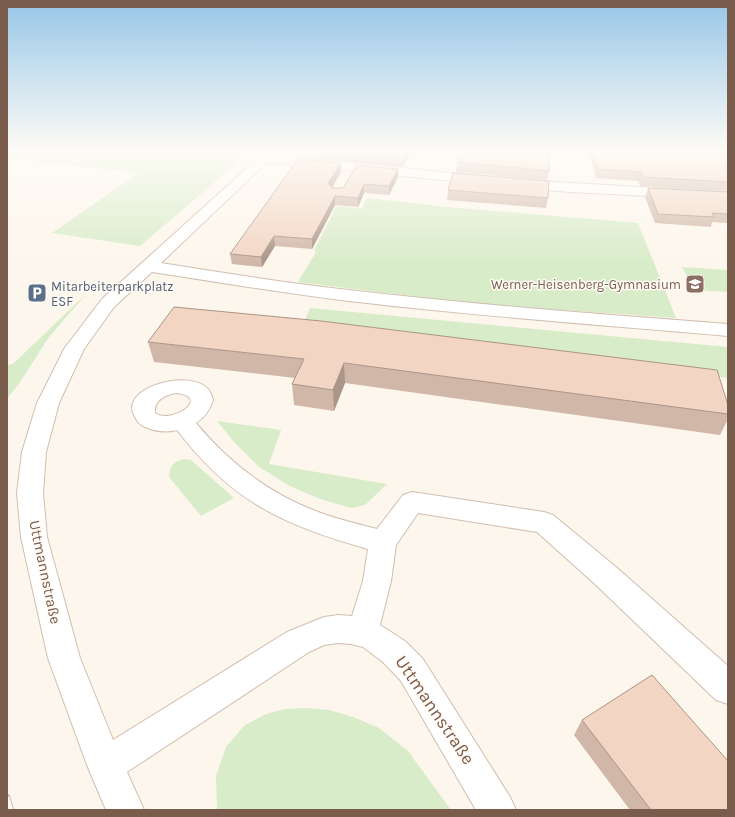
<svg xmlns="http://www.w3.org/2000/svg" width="735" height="817" viewBox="0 0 735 817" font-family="Karla,sans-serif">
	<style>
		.green { fill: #d8ecc9 }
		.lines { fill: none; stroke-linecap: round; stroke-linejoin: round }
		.minor-casing { stroke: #d1beb0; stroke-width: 2 }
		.minor { fill: #fff; fill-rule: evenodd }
		.rail-casing { stroke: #b9a8c9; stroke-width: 6 }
		.rail { stroke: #fffaf3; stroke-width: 4.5; stroke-dasharray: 14; stroke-linecap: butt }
		.wall { fill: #d1b7a8 }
		.shaded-wall { fill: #aa9588 }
		.building { fill: #f3d5c3; stroke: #aa9588 }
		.labels { text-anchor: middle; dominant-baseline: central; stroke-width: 3; stroke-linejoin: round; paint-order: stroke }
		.far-education-label { font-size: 13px; fill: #785e54; stroke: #fffaf3; text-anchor: end }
		.far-service-label { font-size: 13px; fill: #4e5e75; stroke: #fffaf3; text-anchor: start }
		.street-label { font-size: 15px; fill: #7a5c4d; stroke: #fffaf3 }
		.near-street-label { font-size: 18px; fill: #7a5c4d; stroke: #fffaf3 }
	</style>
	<rect width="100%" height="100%" fill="#fdf6ec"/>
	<g class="green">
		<path d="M7 150H257L241 151 230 160 236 164 140 246 52 233 139 173 7 158Z"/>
		<path d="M367 198 447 207 638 223 676 318 476 304 298 282 316 252 314 250 337 206 362 209Z"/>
		<path d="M682 267 728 270V292L694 290Z"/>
		<path d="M87 293 49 337 20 382 7 399V365L13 364Z"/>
		<path d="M310 308 728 347V378L492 348 301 329Z"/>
		<path d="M217 421 281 430 269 464 387 484 365 505 351 508 320 499 290 486 259 467 234 442Z"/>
		<path d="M184 459 191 460 234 498 201 516 169 477C170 466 173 462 184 459Z"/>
		<path d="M304 708 329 710 353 717 379 728 408 751 451 810H217L216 776 226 747 245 725 266 714 285 709Z"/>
	</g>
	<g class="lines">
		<defs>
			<g id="minor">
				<path d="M267 150H279L274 155 481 176 486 177 488 180 486 183 481 184 267 162 161 263C223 273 286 283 349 290 475 305 602 314 728 324V336C602 325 475 316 349 301 283 293 217 282 152 272L114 307 84 349 59 403 46 452 43 493 47 537 80 658 113 740 287 632 324 617 338 615 352 616 363 581 368 549C283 525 232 502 177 430 166 433 153 431 143 426 139 424 137 421 135 417 117 388 189 368 208 389 210 391 212 396 213 400 210 410 205 417 196 423 229 463 270 494 318 512 337 519 357 524 377 529L403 495 412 492 544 512 553 515 616 567 728 666V704L716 700 596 585 537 532 418 513 396 545 391 581 380 625 405 641 423 659 510 797 516 810H476L401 681 383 662 363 647 351 644 338 643 324 645 309 652 127 772 144 810H106L87 765 48 658 21 537 17 493 22 452 37 403 64 349 102 299ZM176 393C213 397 171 425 155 413 154 400 165 395 176 393Z"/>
				<path d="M520 180 728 192V200L570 192 515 187 513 184 515 181Z"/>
			</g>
		</defs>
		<use href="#minor" class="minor-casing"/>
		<use href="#minor" class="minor"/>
		<defs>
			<path id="rail" d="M7 797 11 810"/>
		</defs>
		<use href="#rail" class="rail-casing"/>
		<use href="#rail" class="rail"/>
	</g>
	<g class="wall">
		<path d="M306 150H412L403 167 307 158Z"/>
		<path d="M588 150H728V191L640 186 638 181 596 178Z"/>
		<path d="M457 162 549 171 547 180 456 172Z"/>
		<path d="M341 163V172L332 188H343L398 169V177L389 195 364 193 358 207 335 205 312 249 275 246 262 267 232 264 230 254Z"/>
		<path d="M648 188 728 192V223L712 222 711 227 655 223 645 197Z"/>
		<path d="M448 190 548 198 546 208 447 200Z"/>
		<path d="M148 342 728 405V419L720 435 345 383 334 411 294 405 292 384 295 378 154 362Z"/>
		<path d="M582 720 728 810H630L574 735Z"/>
	</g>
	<g class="shaded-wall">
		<path d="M408 150H412L403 167 404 157Z"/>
		<path d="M341 163V172L329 192 328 183Z"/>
		<path d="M398 169V177L389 195V186Z"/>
		<path d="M364 184V193L358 207V198Z"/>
		<path d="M335 196V205L312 249V239Z"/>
		<path d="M274 236 275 246 262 267 261 257Z"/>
		<path d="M344 363 345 383 334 411 333 390Z"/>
	</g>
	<g class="building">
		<path d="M319 150H408L404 157Z"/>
		<path d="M461 150H549V171L457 162Z"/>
		<path d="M592 150H728V182L643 177 641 172 598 169Z"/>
		<path d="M298 159 341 163 328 183 332 188H343L357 165 398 169 389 186 364 184 358 198 335 196 312 239 274 236 261 257 230 254Z"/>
		<path d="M453 173 549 181 548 198 448 190Z"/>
		<path d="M648 188 728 192V214L712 213 714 217 658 214Z"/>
		<path d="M174 307 321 321 717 370 728 405V414L344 363 333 390 292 384 304 359 148 342Z"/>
		<path d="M652 675 728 761V810H651L582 720Z"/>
	</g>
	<linearGradient id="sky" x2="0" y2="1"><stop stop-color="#97c7e8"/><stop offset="0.57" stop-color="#fefbf6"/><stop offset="1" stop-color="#fefbf6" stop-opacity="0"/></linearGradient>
	<rect width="735" height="264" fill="url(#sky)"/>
	<defs>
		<symbol id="school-square" viewBox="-11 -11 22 22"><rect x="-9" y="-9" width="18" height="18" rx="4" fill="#8d6e63" stroke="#fffaf3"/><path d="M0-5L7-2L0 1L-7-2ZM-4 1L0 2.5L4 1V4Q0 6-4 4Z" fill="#fff"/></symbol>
		<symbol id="parking-square" viewBox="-11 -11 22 22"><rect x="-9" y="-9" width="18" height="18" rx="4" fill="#5c6f8a" stroke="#fffaf3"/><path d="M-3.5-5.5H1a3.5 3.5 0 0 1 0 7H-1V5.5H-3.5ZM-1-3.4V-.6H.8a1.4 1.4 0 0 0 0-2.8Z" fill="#fff"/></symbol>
	</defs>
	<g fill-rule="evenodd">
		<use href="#school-square" x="684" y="273" width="22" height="22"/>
		<use href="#parking-square" x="26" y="282" width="22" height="22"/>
	</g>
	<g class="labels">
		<g class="far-education-label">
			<text x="681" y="284">Werner-Heisenberg-Gymnasium</text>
		</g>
		<g class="far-service-label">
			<text x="51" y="286">Mitarbeiterparkplatz<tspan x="51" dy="15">ESF</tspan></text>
		</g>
		<g class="street-label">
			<text transform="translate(45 572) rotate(78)">Uttmannstraße</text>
		</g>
		<g class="near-street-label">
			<text transform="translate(435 710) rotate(56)">Uttmannstraße</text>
		</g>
	</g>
	<rect width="735" height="817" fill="none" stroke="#7a5c4d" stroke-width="16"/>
</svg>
